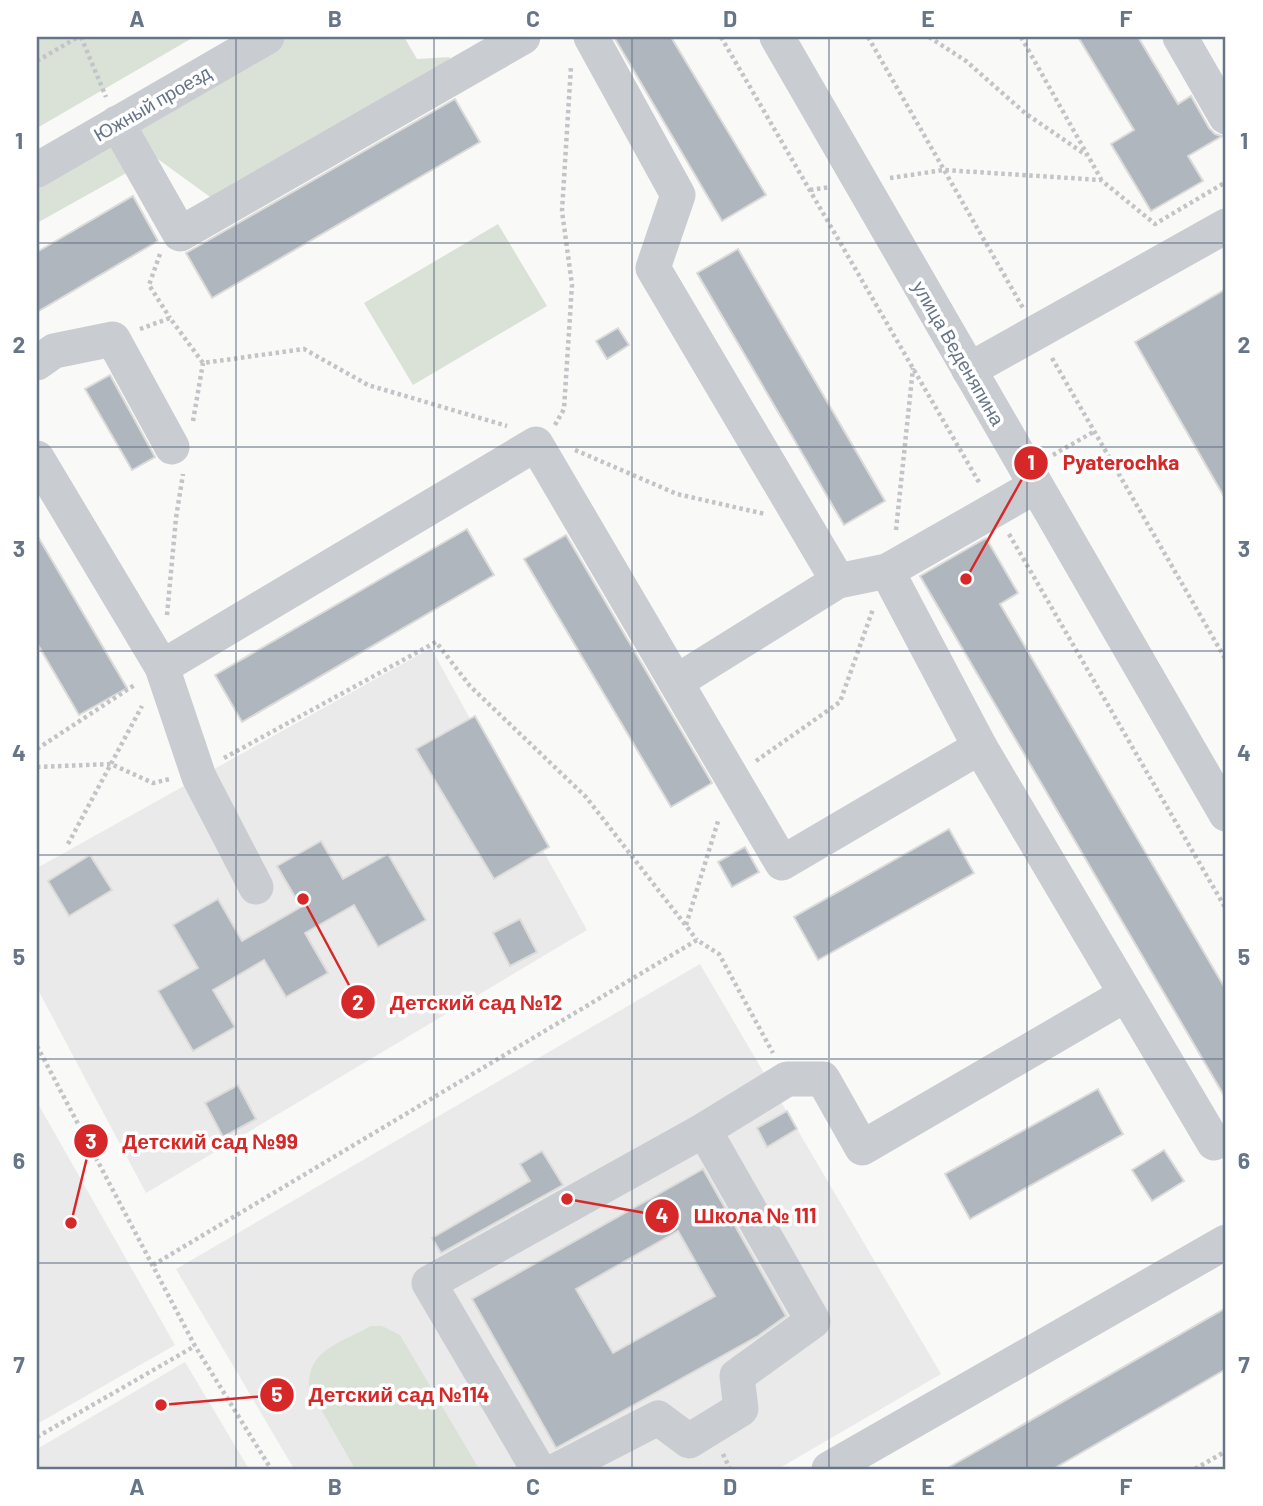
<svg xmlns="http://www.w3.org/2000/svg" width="1263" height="1506" viewBox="0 0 1263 1506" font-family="Barlow,sans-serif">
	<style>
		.built { fill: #eaeaea }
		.green { fill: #dae2d8 }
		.building { fill: #b0b6be; stroke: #dbdbd9; stroke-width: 2; fill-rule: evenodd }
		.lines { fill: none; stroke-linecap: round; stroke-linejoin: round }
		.path { stroke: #c3c4c7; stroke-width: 4.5; stroke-dasharray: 3.5 3.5; stroke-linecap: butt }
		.minor { stroke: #c9ccd0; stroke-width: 35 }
		.grid { fill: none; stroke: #677589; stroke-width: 2; stroke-opacity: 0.55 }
		.labels { text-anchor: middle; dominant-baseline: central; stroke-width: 7; stroke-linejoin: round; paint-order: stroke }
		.street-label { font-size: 19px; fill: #677589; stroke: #fff }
		.leader { fill: none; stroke: #d62828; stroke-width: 2.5 }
		.callout-dot { fill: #d62828; stroke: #fff; stroke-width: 2.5 }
		.mark-label { font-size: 21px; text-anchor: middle; font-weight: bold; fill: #fff }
		.callout-label { font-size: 21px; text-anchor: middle; font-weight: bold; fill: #d62828; stroke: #fff; stroke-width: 7; stroke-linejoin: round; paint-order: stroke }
		.neatline { fill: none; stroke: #677589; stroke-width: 2.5 }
		.grid-label { font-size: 23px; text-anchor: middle; font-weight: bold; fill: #677589 }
	</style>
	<rect width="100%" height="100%" fill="#f9f9f7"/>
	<g class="built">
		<path d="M431 648 587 930 146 1193 37 988V868Z"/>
		<path d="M700 964 941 1374 778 1469H294L176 1269Z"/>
		<path d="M37 1102 175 1345 37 1424Z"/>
		<path d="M185 1362 249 1469H37V1449Z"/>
	</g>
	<g class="green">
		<path d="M37 37H194L37 128Z"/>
		<path d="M275 37H404L417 59 450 57 442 77 217 202 155 157 37 223V173Z"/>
		<path d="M498 224 547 306 413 385 364 303Z"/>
		<path d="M371 1326H382L400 1335 479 1469H355L309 1388C307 1349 341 1343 371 1326Z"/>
	</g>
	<g class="building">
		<path d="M614 37H671L766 195 722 221Z"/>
		<path d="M1078 37H1138L1178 104 1191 96 1209 128 1215 134 1222 136 1188 156 1203 181 1151 211 1111 144 1134 130Z"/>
		<path d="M455 99 480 142 212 298 186 253Z"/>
		<path d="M133 196 158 241 37 312V252Z"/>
		<path d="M738 249 885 501 844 525 697 273Z"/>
		<path d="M1226 289V500L1135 342Z"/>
		<path d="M618 328 629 345 607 359 596 341Z"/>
		<path d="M110 375 155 457 132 470 85 389Z"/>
		<path d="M467 529 494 575 242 722 215 675Z"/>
		<path d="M37 535 127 688 79 715 37 643Z"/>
		<path d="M566 535 712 783 671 807 524 559Z"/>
		<path d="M986 538 1018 593 1000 604 1226 990V1099L920 576Z"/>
		<path d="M475 716 549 847 494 879 416 749Z"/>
		<path d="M949 829 974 873 818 960 794 917Z"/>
		<path d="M321 841 343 879 388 854 426 920 378 947 354 905 305 933 328 973 286 997 264 960 213 990 235 1027 193 1051 158 991 198 968 173 925 218 899 242 941 301 907 277 866Z"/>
		<path d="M745 847 759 872 732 887 718 862Z"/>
		<path d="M90 855 112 890 69 916 48 881Z"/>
		<path d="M520 919 537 952 510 966 493 933Z"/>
		<path d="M238 1085 256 1119 223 1137 205 1103Z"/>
		<path d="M1098 1089 1123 1134 970 1219 945 1174Z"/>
		<path d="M787 1111 797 1129 767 1147 757 1128Z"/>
		<path d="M1164 1150 1184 1181 1152 1201 1132 1170Z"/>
		<path d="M542 1151 563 1185 441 1253 432 1238 530 1181 520 1164Z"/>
		<path d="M703 1169 786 1316 758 1336 556 1448 472 1299ZM678 1231 715 1296 613 1353 576 1289Z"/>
		<path d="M1226 1308V1369L1053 1469H946Z"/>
	</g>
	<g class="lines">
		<g class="path">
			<path d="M81 37 106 97"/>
			<path d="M721 37 980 484"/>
			<path d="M868 37 1023 308"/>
			<path d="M929 37 966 61 1025 113 1086 155"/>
			<path d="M1021 37 1101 179"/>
			<path d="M37 61 78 37"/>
			<path d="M890 178 944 170 1101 180 1155 224 1226 182"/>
			<path d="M810 190 830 187"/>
			<path d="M160 254 149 285 170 318"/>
			<path d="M140 329 170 318 203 363 304 349 368 385 507 426"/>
			<path d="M1052 358 1226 660"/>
			<path d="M193 421 203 363"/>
			<path d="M555 425 564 409 572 285 562 211 571 66"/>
			<path d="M575 450 677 494 765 514"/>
			<path d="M1053 455 1095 431"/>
			<path d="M896 530 913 368"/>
			<path d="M1009 534 1226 909"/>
			<path d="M167 615 176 518 183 474"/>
			<path d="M37 749 136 684"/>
			<path d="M224 758 436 642 470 686 586 797 697 940"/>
			<path d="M756 761 840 702 873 609"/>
			<path d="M37 767 111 764 153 783 170 779"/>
			<path d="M68 844 142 706"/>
			<path d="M686 925 719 818"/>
			<path d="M37 1046 195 1346 271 1469"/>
			<path d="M153 1265 697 940 719 954 773 1053"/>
			<path d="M37 1437 195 1346"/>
			<path d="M723 1454 730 1469"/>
			<path d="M1195 1469 1226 1451"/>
		</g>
		<g class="minor">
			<path d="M591 37 678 195 653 268 838 581"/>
			<path d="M777 37 1226 814"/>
			<path d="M1180 37 1226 117"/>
			<path d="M117 123 180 234 523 37"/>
			<path d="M37 170 267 37"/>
			<path d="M37 363 54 351 113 339 172 447"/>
			<path d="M969 370 1226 226"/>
			<path d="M37 458 162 667 199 777 256 887"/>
			<path d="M1036 486 887 571 980 747 1214 1143"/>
			<path d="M162 667 536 444 782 863 980 747"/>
			<path d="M676 682 838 581 887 571"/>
			<path d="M538 1469 429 1283 704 1130 787 1079H823L862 1148 1125 995"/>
			<path d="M559 1469 658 1418 689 1441 741 1409 737 1376 813 1321 704 1130"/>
			<path d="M829 1469 1226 1242"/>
		</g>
	</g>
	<path class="grid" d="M236 37V1469M434 37V1469M632 37V1469M829 37V1469M1027 37V1469M37 243H1226M37 447H1226M37 651H1226M37 855H1226M37 1059H1226M37 1263H1226"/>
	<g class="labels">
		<g class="street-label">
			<text transform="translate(152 103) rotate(-30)">Южный проезд</text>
			<text transform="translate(959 353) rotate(60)">улица Веденяпина</text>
		</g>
	</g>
	<path class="leader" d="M966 579L1031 463M303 899L358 1002M71 1223L91 1141M567 1199L662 1216M161 1405L277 1395"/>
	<g class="callout-dot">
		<circle cx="966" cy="579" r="7"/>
		<circle cx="303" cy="899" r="7"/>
		<circle cx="71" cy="1223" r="7"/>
		<circle cx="567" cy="1199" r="7"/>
		<circle cx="161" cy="1405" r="7"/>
		<circle cx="1031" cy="463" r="18"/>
		<circle cx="358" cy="1002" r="18"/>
		<circle cx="91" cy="1141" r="18"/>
		<circle cx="662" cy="1216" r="18"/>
		<circle cx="277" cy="1395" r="18"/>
	</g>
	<g class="mark-label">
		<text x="1031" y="470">1</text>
		<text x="358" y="1010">2</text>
		<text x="91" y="1149">3</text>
		<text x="662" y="1223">4</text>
		<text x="277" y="1402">5</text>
	</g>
	<g class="callout-label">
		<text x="1121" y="470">Pyaterochka</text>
		<text x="476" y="1010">Детский сад №12</text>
		<text x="210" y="1149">Детский сад №99</text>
		<text x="755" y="1223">Школа № 111</text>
		<text x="399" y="1402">Детский сад №114</text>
	</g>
	<rect width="1263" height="1506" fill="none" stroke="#ffffff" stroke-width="77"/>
	<rect x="38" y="38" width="1186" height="1430" class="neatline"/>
	<g class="grid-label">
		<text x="137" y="27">A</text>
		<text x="335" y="27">B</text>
		<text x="533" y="27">C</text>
		<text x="730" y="27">D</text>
		<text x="928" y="27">E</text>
		<text x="1126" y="27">F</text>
		<text x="19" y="149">1</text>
		<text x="1244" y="149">1</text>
		<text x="19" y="353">2</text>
		<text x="1244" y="353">2</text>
		<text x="19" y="557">3</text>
		<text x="1244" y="557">3</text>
		<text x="19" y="761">4</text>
		<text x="1244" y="761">4</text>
		<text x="19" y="965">5</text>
		<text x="1244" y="965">5</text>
		<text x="19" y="1169">6</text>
		<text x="1244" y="1169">6</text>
		<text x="19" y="1373">7</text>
		<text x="1244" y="1373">7</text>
		<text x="137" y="1495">A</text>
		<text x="335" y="1495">B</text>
		<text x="533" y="1495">C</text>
		<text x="730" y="1495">D</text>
		<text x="928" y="1495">E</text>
		<text x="1126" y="1495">F</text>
	</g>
</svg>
